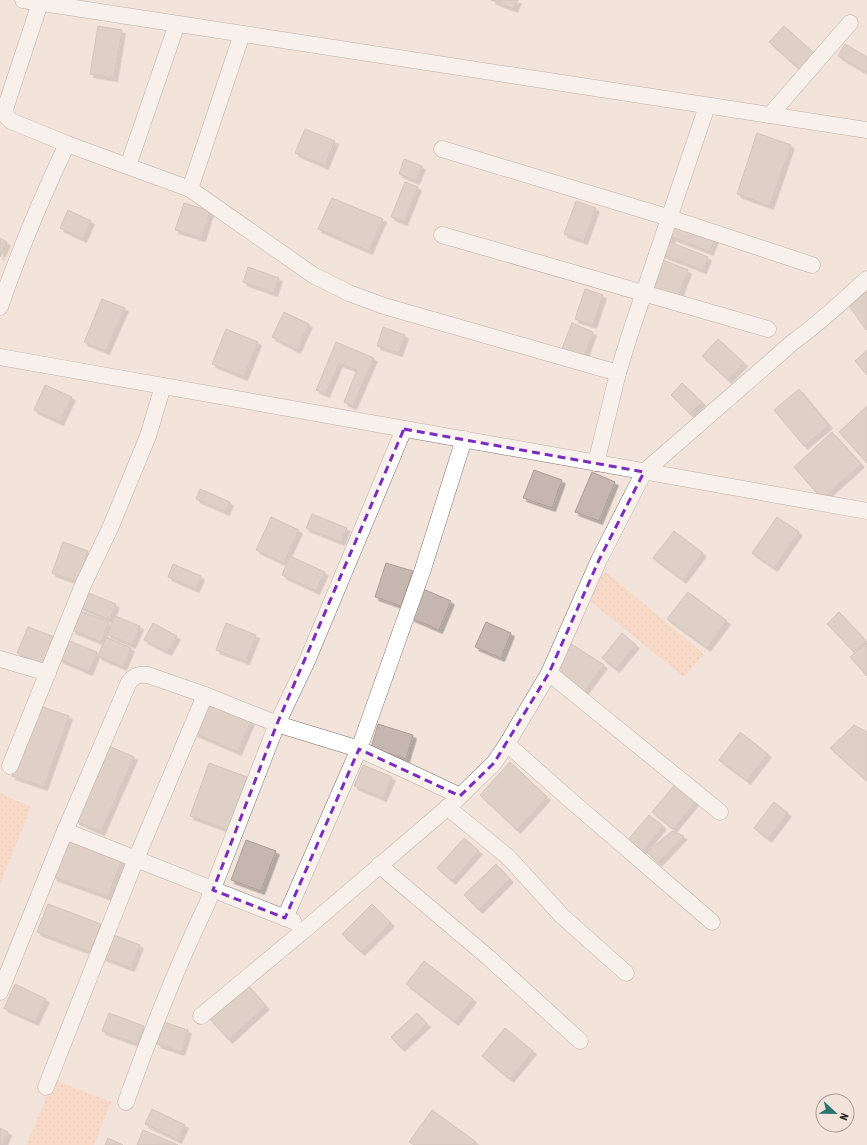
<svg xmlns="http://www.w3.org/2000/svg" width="867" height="1145" viewBox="0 0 867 1145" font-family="'Asap Condensed',sans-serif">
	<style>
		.park { fill: url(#park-dots) }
		.building { fill: #c5b7af; stroke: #ac9e96; filter: url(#shadow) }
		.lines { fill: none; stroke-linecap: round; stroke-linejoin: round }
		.minor-casing { stroke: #7f726b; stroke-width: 17 }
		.minor { stroke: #fff; stroke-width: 16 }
		.marked { fill: none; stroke: #7b2cbf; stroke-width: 3; stroke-dasharray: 8 5; stroke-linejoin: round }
	</style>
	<defs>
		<pattern id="park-dots" width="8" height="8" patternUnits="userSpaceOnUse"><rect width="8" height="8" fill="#fecdb0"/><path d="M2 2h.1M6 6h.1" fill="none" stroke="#dab097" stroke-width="1.8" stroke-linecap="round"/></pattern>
		<filter id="shadow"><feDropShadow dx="3.5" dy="3.5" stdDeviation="0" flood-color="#0004"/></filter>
	</defs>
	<rect width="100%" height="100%" fill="#f2e4db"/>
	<g class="park">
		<path d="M606 572 704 654 684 677 581 594Z"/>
		<path d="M0 793 31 807 0 884Z"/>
		<path d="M54 1080 111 1102 94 1145H26Z"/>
	</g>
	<g class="building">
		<path d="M491 0H518L514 9Z"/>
		<path d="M98 26 122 30 114 78 90 74Z"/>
		<path d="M784 26 815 54 800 70 769 42Z"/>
		<path d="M845 44 867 57V73L838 56Z"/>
		<path d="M305 129 335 141 325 166 295 153Z"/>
		<path d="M757 133 791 145 770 206 737 194Z"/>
		<path d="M404 159 422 166 416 181 399 174Z"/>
		<path d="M405 182 418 187 404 222 391 217Z"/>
		<path d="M332 198 383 219 369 251 318 229Z"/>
		<path d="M576 201 596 208 584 241 564 234Z"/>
		<path d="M184 203 210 211 202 238 175 230Z"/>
		<path d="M68 210 91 221 83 239 60 228Z"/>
		<path d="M671 221 715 238 710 252 672 237 670 242 708 257 703 270 658 253Z"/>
		<path d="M0 238 7 242 0 257Z"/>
		<path d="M658 258 688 270 677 301 647 289Z"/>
		<path d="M248 267 279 278 274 293 243 282Z"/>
		<path d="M867 286V329L866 330 846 301Z"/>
		<path d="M585 289 603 295 593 325 575 319Z"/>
		<path d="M102 299 125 308 106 351 84 342Z"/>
		<path d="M284 312 309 324 297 350 272 337Z"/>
		<path d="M572 323 593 332 583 360 561 351Z"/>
		<path d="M383 327 405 335 399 353 377 346Z"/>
		<path d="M226 329 258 342 244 377 212 364Z"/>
		<path d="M718 339 744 363 728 380 702 356Z"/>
		<path d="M336 342 374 358 353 406 344 402 357 370 339 363 326 394 316 390Z"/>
		<path d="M867 350V375L855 361Z"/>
		<path d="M682 383 702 402 690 414 671 395Z"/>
		<path d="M45 385 72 397 60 422 34 410Z"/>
		<path d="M799 389 829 425 804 446 774 410Z"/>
		<path d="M867 406V463L839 432Z"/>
		<path d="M832 432 861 464 822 499 794 467Z"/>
		<path d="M534 470 562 480 552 508 523 498Z"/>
		<path d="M592 472 615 482 599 521 575 512Z"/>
		<path d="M200 489 230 502 226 512 196 499Z"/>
		<path d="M312 514 347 528 341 542 306 528Z"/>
		<path d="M271 517 299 530 284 563 256 550Z"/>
		<path d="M777 517 799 532 774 568 752 553Z"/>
		<path d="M674 531 703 553 683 580 653 558Z"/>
		<path d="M63 542 88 551 77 582 52 573Z"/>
		<path d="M290 556 325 572 316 591 282 575Z"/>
		<path d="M386 563 413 571 401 606 375 597Z"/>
		<path d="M173 564 201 576 196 589 168 577Z"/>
		<path d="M423 589 451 601 439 630 411 618Z"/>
		<path d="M84 591 116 604 110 620 78 606Z"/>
		<path d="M688 592 727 621 707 648 667 619Z"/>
		<path d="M80 611 109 622 101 642 72 630Z"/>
		<path d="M839 612 866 641 854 652 827 624Z"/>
		<path d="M115 616 140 626 132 645 107 634Z"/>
		<path d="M486 622 511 633 501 658 475 647Z"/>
		<path d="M153 623 177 636 168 652 144 640Z"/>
		<path d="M226 623 256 635 246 661 216 650Z"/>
		<path d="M28 627 57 638 45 665 17 653Z"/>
		<path d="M622 633 636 645 616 669 602 658Z"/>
		<path d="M106 637 131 648 123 667 98 656Z"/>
		<path d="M67 640 97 652 89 672 59 659Z"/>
		<path d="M570 643 604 665 584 692 555 667Z"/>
		<path d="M867 643V676L850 657Z"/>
		<path d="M207 702 251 721 238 752 194 733Z"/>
		<path d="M37 705 69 716 44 787 12 776Z"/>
		<path d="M378 724 413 735 406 759 371 748Z"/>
		<path d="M854 725 867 732V781L830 748Z"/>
		<path d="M740 732 768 754 747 781 719 760Z"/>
		<path d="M109 746 134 757 101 832 76 821Z"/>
		<path d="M510 762 547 797 517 830 480 795Z"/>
		<path d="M209 763 247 777 228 830 190 816Z"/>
		<path d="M363 765 392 777 383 798 354 786Z"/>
		<path d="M676 783 697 800 673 829 652 812Z"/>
		<path d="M774 802 788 813 768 839 754 828Z"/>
		<path d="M649 815 663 826 641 853 627 841Z"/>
		<path d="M672 831 684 836 658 863 647 852Z"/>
		<path d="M464 838 479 851 452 881 437 868Z"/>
		<path d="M66 839 122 859 108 897 53 877Z"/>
		<path d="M246 840 276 851 261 891 231 880Z"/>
		<path d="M496 864 510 879 479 910 464 895Z"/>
		<path d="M48 904 101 924 90 952 37 932Z"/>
		<path d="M372 904 391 923 361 952 342 934Z"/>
		<path d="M111 934 140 945 131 968 102 957Z"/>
		<path d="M424 961 473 999 455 1022 406 984Z"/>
		<path d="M245 982 266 1006 229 1040 207 1016Z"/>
		<path d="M15 984 46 999 35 1022 4 1008Z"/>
		<path d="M109 1013 144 1026 137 1044 102 1031Z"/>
		<path d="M417 1013 427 1024 401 1048 391 1037Z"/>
		<path d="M164 1022 188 1030 181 1052 157 1044Z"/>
		<path d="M505 1028 533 1051 510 1079 482 1056Z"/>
		<path d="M152 1109 185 1125 178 1140 145 1124Z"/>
		<path d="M432 1110 476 1142 474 1145H414L409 1142Z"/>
		<path d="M0 1128 8 1132 3 1145H0Z"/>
		<path d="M143 1130 178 1145H137Z"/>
		<path d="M108 1138 123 1145H105Z"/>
	</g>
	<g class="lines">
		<defs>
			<g id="minor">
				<path d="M23 0 867 130"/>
				<path d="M40 3 5 109 6 116 11 121 67 144 190 189 242 34"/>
				<path d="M770 115 850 23"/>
				<path d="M442 149 670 218 812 265"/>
				<path d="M128 166 177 24"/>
				<path d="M190 189 313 275 349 293 384 306 618 373"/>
				<path d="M442 235 768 329"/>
				<path d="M0 307C19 251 42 197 67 144"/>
				<path d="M0 357 867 511"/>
				<path d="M596 463 618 373 630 334 707 106"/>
				<path d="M0 659 48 673"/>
				<path d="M549 673 720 812"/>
				<path d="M507 744 568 798 712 922"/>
				<path d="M10 766 83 585 111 526 139 458 148 436 163 386"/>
				<path d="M447 807 508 857 562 916 626 973"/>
				<path d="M65 831 293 921"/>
				<path d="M379 865 489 958 580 1041"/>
				<path d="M285 918 359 749 423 569 464 439"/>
				<path d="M0 992 65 831 129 682C135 675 139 674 148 675L205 695 277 724 359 749 418 776 460 796"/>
				<path d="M201 1016 308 927 455 801 494 763 507 744 549 673 599 560 644 472 793 342C820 323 843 301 867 279"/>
				<path d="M46 1087 136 859 205 695"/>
				<path d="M126 1102C150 1035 176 968 207 904L277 724 307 661 404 429"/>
			</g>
		</defs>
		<use href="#minor" class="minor-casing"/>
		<use href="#minor" class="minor"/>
	</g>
	<path d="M0 0H867V1145H0ZM404 429 644 472 599 560 549 673 494 763 460 796 359 749 285 918 213 890 277 724Z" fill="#f2e4db" fill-opacity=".55" fill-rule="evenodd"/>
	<path class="marked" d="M404 429 644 472 599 560 549 673 494 763 460 796 359 749 285 918 213 890 277 724Z"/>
	<g transform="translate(835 1113) rotate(112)"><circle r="19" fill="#f2e4db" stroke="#a59a93"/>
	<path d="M0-3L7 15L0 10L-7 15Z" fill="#2d746c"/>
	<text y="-6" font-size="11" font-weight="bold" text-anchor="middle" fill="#312b28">N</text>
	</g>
</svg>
